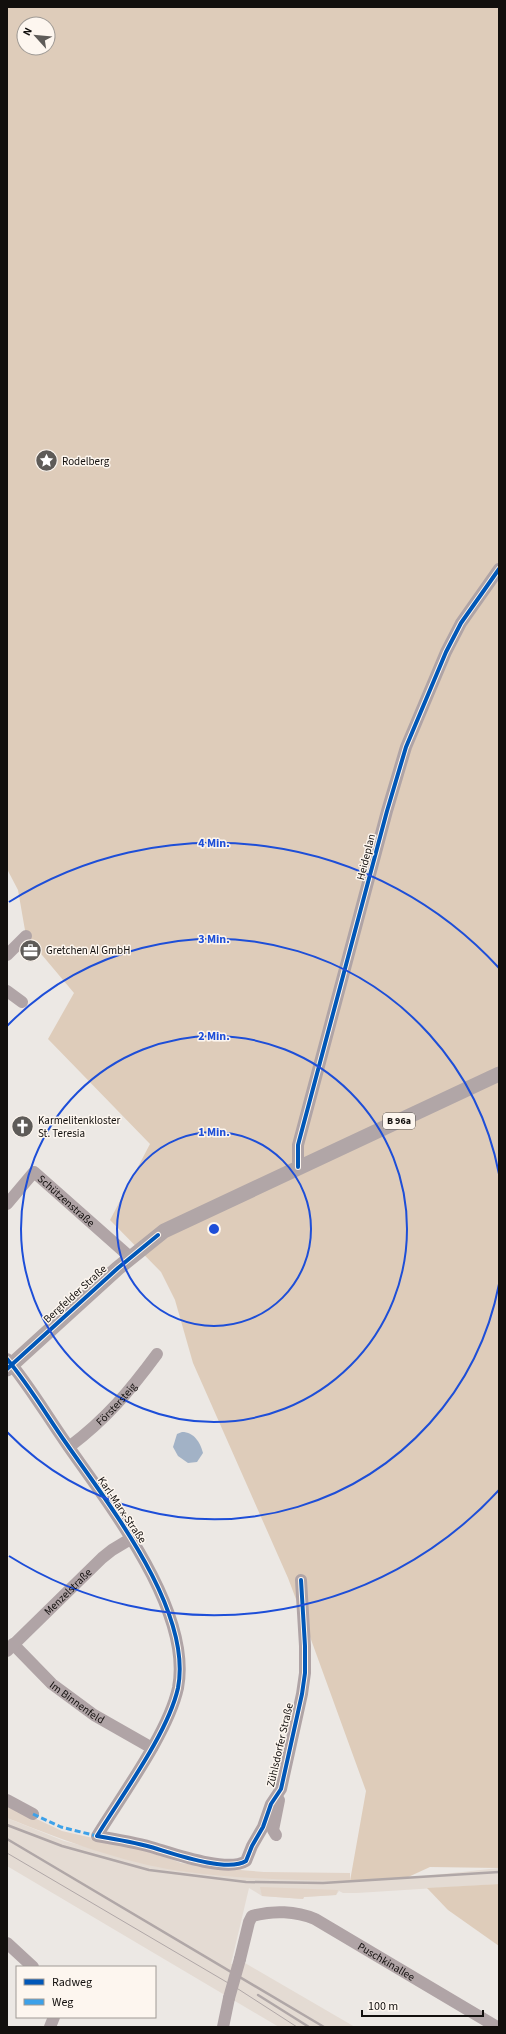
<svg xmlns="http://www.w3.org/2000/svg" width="506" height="2034" viewBox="0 0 506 2034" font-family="'Source Sans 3',sans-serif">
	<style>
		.built { fill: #e4dbd3 }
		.green { fill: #e2d4c8 }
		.forest { fill: #deccba; fill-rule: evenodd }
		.water { fill: #a2b2c6 }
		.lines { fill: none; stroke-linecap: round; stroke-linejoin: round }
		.minor { stroke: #b0a4a6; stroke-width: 12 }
		.major { stroke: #b1a6a7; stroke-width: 15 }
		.tram { stroke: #b0a7a7; stroke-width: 1 }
		.rail { stroke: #b0a7a7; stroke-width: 2.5 }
		.minor-bridge { stroke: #b0a4a6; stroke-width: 12 }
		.quiet { stroke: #3da1e9; stroke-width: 3; stroke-dasharray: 6 3; stroke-linecap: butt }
		.cycleway-casing { stroke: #fdf6ef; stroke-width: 6 }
		.cycleway { stroke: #0057b8; stroke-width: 4 }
		.ring { fill: none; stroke: #1d4ed8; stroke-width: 2 }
		.labels { text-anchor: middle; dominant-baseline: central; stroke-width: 3; stroke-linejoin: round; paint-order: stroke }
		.shield { fill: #fdf6ef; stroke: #585451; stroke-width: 1 }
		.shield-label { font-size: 10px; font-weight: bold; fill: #120f0d }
		.poi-label { font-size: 11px; fill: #120f0d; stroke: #fdf6ef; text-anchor: start }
		.street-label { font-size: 11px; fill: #120f0d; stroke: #fdf6ef }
		.centre { fill: #1d4ed8; stroke: #fdf6ef; stroke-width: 2 }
		.ring-label { font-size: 12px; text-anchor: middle; font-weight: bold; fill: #1d4ed8; stroke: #fdf6ef; stroke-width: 3; stroke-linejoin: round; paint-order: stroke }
	</style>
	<rect width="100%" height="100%" fill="#ece8e4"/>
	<path class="built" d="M7 1818 64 1841 179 1870 350 1881 406 1878 499 1868V1884L357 1893H343L339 1891 336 1895 304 1897 303 1899 262 1896 249 1888 231 1964 245 1963 355 2027H279L7 1866Z"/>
	<g class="green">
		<path d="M7 1805 62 1831 150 1851 181 1863 215 1868 264 1872 350 1873V1881C293 1880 236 1879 180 1871 120 1862 63 1840 7 1818Z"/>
		<path d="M260 1887 338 1890 336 1895 304 1897 303 1899 262 1896Z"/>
	</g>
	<g class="forest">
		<path d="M7 7H499V1868L430 1867 406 1878 350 1881 366 1791 305 1623 288 1578 193 1363 175 1300 161 1272 110 1220 150 1144 48 1039 74 993 26 936 18 890 7 869ZM24 24H48V48H24Z"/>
		<path d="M499 1884V1946L448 1910 427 1888Z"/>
	</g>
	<path class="water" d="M182 1432C194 1432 200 1442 203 1453L197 1462 188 1463 178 1456 173 1447 177 1434Z"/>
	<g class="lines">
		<g class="minor">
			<path d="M7 955 26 936"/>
			<path d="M7 991 22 1002"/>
			<path d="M298 1167V1145L387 811 406 747 446 652 461 623 499 569"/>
			<path id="s1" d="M7 1204 34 1172 130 1257"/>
			<path d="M7 1359C29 1385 47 1416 66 1443 108 1504 193 1610 178 1688 168 1733 122 1795 97 1836 115 1839 133 1842 151 1847 172 1853 227 1873 246 1861L252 1846 263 1827 271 1804 281 1789 302 1694 305 1673V1646L301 1580"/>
			<path id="s2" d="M69 1447C106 1419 129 1392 157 1354"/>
			<path id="s3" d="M13 1644 52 1684 94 1715 152 1748"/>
			<path id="s4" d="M7 1651 102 1558 112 1550 132 1538"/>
			<path d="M7 1800 33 1814"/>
			<path d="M276 1835 273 1830 279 1800"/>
			<path d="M7 1943 33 1967"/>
			<path id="s5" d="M240 1959 249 1922 252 1916C273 1910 296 1911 315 1919L497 2027"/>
			<path d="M50 2027 54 2017"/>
			<path d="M223 2027 229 1998"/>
		</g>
		<path class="major" d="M7 1369 118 1268 164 1231 499 1074"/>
		<path class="tram" d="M7 1853 235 1987 297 2027"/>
		<g class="rail">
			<path d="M7 1825 62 1846 149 1870 246 1882 323 1883 499 1872"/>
			<path d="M7 1839 324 2027"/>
			<path d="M258 1995 309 2027"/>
		</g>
		<path class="minor-bridge" d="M229 1998 240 1959"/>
		<path class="quiet" d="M33 1814 61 1827 97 1836"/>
		<defs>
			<g id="cycleway">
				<path d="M298 1167V1145L387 811 406 747 446 652 461 623 499 569"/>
				<path d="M7 1359C29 1385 47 1416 66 1443 108 1504 193 1610 178 1688 168 1733 122 1795 97 1836 115 1839 133 1842 151 1847 172 1853 227 1873 246 1861L252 1846 263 1827 271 1804 281 1789 302 1694 305 1673V1646L301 1580"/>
				<path d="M7 1369 118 1268 158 1235"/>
			</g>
		</defs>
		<use href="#cycleway" class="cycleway-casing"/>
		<use href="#cycleway" class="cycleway"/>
	</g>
	<g class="ring">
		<circle cx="214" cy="1229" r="97"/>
		<circle cx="214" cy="1229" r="193"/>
		<path d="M499 1284A290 290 0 0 1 7 1432M7 1026A290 290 0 0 1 499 1174"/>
		<path d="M499 1490A386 386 0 0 1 9 1556M9 902A386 386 0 0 1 499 968"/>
	</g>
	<defs>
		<symbol id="sight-disc" viewBox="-11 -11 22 22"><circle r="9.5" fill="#5e5b58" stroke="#fdf6ef"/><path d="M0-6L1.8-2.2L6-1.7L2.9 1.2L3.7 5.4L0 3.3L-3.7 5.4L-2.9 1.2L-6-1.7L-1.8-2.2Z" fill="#fff"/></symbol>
		<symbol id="office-disc" viewBox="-11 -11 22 22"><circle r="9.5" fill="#5e5b58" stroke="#fdf6ef"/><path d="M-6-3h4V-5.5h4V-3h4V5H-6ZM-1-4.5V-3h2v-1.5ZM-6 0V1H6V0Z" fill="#fff"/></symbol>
		<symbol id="church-disc" viewBox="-11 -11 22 22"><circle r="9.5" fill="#5e5b58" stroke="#fdf6ef"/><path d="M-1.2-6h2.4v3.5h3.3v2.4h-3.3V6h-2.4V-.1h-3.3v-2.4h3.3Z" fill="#fff"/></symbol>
	</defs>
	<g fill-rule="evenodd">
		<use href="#sight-disc" x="34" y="448" width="25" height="25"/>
		<use href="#office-disc" x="18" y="938" width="25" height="25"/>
		<use href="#church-disc" x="10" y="1114" width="25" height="25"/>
	</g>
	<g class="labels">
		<rect class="shield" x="383" y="1113" width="32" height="16" rx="3"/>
		<g class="shield-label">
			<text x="399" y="1121">B 96a</text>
		</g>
		<g class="poi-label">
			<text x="62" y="461">Rodelberg</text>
			<text x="46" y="950">Gretchen AI GmbH</text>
			<text x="38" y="1120">Karmelitenkloster<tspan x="38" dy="13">St. Teresia</tspan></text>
		</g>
		<g class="street-label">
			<text transform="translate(366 857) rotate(-76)">Heideplan</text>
			<text stroke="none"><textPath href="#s1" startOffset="85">Schützenstraße</textPath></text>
			<text transform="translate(75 1294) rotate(-42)">Bergfelder Straße</text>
			<text stroke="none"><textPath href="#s2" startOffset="64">Förstersteig</textPath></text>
			<text transform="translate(122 1510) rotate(56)">Karl-Marx-Straße</text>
			<text stroke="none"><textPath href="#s4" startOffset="85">Menzelstraße</textPath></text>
			<text stroke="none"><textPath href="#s3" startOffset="87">Im Binnenfeld</textPath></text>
			<text transform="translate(280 1745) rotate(-77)">Zühlsdorfer Straße</text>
			<text stroke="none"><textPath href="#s5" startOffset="192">Puschkinallee</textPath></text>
		</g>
	</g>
	<circle cx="214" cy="1229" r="6" class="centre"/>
	<g class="ring-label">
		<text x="214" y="847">4 Min.</text>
		<text x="214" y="943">3 Min.</text>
		<text x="214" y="1040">2 Min.</text>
		<text x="214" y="1136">1 Min.</text>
	</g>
	<rect width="506" height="2034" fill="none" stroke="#120f0d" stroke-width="16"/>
	<rect x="16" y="1966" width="140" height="52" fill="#fdf6ef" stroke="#9f9a95"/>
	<rect x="24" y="1979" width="20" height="6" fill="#0057b8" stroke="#9f9a95"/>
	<text x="52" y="1986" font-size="12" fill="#120f0d">Radweg</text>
	<rect x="24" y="1999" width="20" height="6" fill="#3da1e9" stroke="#9f9a95"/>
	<text x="52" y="2006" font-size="12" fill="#120f0d">Weg</text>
	<g transform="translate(36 36) rotate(297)"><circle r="19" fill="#fdf6ef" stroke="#9f9a95"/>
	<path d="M0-3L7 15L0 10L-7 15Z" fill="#5e5b58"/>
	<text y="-6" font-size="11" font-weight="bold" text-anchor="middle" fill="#120f0d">N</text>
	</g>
	<path d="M362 2010v6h121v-6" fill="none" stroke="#120f0d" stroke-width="2"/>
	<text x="368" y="2010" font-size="12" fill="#120f0d" stroke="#fdf6ef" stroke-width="3" paint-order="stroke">100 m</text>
</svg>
